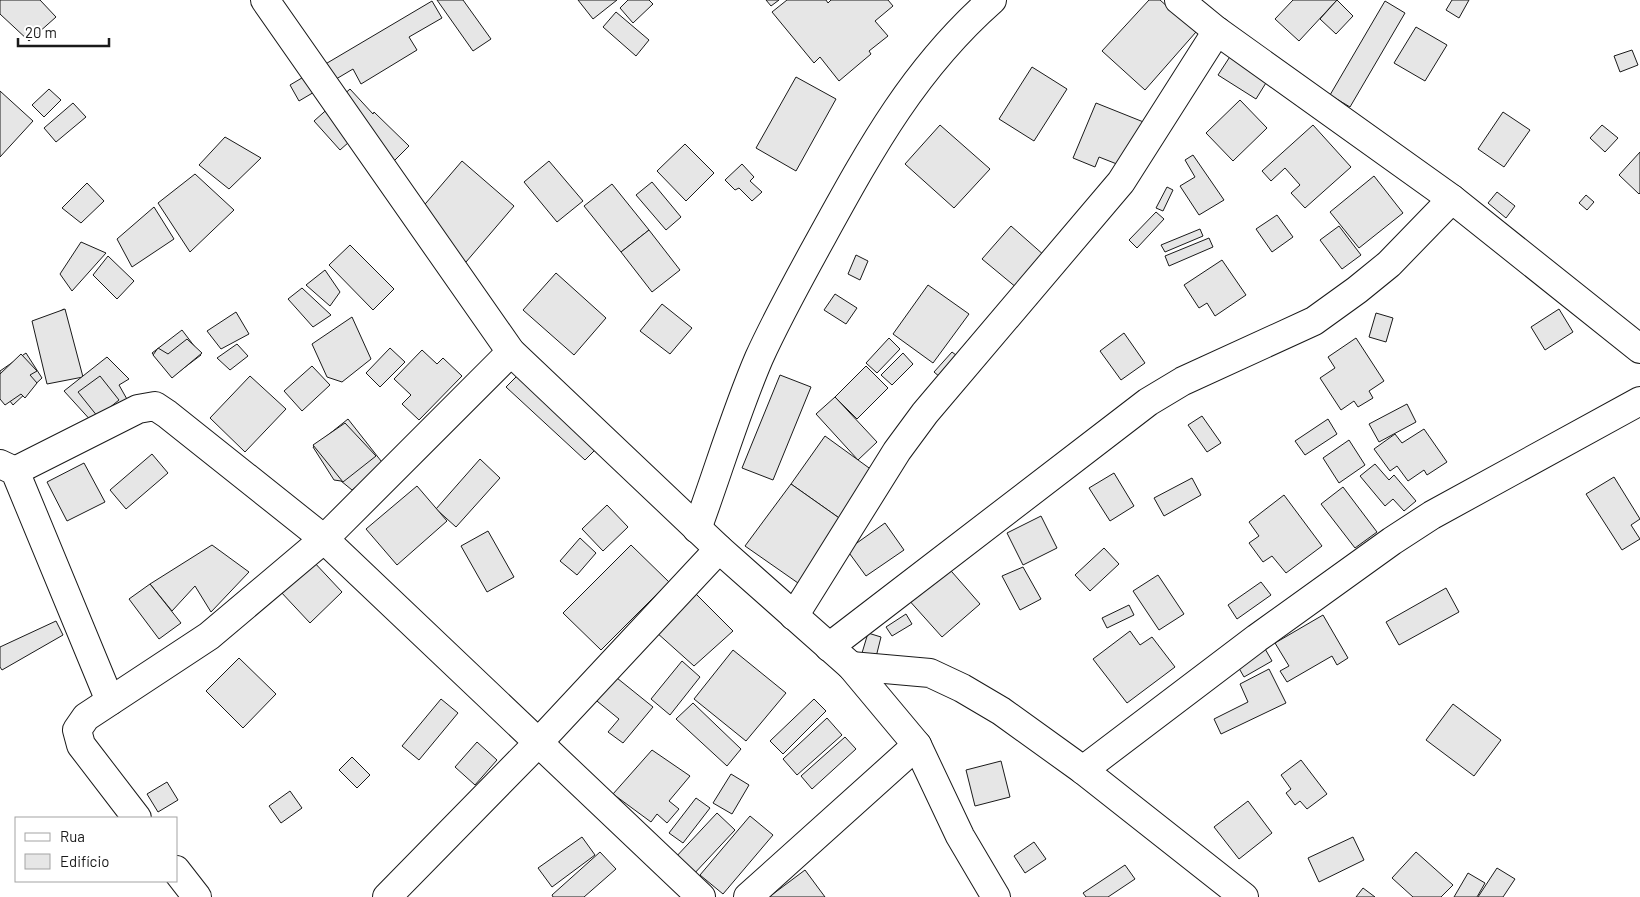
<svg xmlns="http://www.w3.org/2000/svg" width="1640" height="897" viewBox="0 0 1640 897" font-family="Barlow,sans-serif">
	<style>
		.building { fill: #e6e6e6; stroke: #1a1a1a }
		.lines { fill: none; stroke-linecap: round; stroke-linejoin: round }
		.minor-casing { stroke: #1a1a1a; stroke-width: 30 }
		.minor { stroke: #fff; stroke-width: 28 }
	</style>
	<rect width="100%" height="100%" fill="#fff"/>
	<g class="building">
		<path d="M0 0H40L56 17 29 41 0 14Z"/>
		<path d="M437 0H463L491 39 473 51Z"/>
		<path d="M578 0H617L593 19Z"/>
		<path d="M628 0H649L653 4 633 23 620 8Z"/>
		<path d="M766 0H779L771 6Z"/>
		<path d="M787 0H826L828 3 831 0H888L893 6 875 21 888 36 869 51 871 54 839 81 820 57 814 63 772 12Z"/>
		<path d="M1149 0H1160L1196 32 1145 90 1102 51Z"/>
		<path d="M1293 0H1337L1299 41 1275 19Z"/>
		<path d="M1337 0 1353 16 1336 34 1320 19Z"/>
		<path d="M1452 0H1469L1459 18 1446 10Z"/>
		<path d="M432 1 442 18 409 37 417 50 361 84 353 69 299 101 290 85Z"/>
		<path d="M1385 1 1405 13 1350 107 1330 95Z"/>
		<path d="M616 12 649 40 636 56 603 27Z"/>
		<path d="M1416 27 1447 45 1425 81 1394 63Z"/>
		<path d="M1632 50 1638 65 1620 72 1614 56Z"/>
		<path d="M1231 55 1269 78 1256 99 1218 75Z"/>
		<path d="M1032 67 1067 89 1034 141 999 119Z"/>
		<path d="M796 77 836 99 796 171 756 148Z"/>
		<path d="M49 89 61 100 44 117 32 105Z"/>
		<path d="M350 89 373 114 374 112 409 146 381 174 349 142 340 150 314 121Z"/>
		<path d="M0 91 33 121 0 157Z"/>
		<path d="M1240 100 1267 128 1233 161 1206 133Z"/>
		<path d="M73 103 86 117 56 142 44 128Z"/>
		<path d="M1096 103 1146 123 1127 168 1099 157 1095 167 1073 158Z"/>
		<path d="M1503 112 1530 130 1504 167 1478 149Z"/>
		<path d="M940 125 990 169 954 208 905 164Z"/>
		<path d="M1313 125 1351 167 1305 208 1291 193 1300 185 1285 168 1271 181 1262 171Z"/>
		<path d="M1602 125 1618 138 1605 152 1590 138Z"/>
		<path d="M225 137 261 158 229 189 199 165Z"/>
		<path d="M685 144 714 173 686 201 657 171Z"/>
		<path d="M1640 152V193L1639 194 1619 175Z"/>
		<path d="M1193 155 1224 200 1199 215 1180 186 1195 177 1185 160Z"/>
		<path d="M462 161 514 206 466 262 414 217Z"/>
		<path d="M549 161 583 201 557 222 524 182Z"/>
		<path d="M742 164 754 177 750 181 762 192 752 201 739 188 735 190 725 180Z"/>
		<path d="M195 174 234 210 190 252 158 203Z"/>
		<path d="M1374 176 1403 213 1359 248 1330 212Z"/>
		<path d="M652 182 681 217 666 230 636 195Z"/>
		<path d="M87 183 104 201 81 223 62 208Z"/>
		<path d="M612 184 649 230 621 252 584 206Z"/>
		<path d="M1167 187 1173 190 1163 211 1156 208Z"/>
		<path d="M1497 192 1515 206 1506 218 1488 203Z"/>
		<path d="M1586 195 1594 202 1587 210 1579 203Z"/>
		<path d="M154 207 174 239 132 267 117 239Z"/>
		<path d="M1156 212 1164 219 1137 248 1129 240Z"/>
		<path d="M1277 215 1293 237 1272 252 1256 229Z"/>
		<path d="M1011 226 1045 256 1017 288 982 259Z"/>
		<path d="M1339 226 1361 255 1342 269 1320 240Z"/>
		<path d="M1200 229 1203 236 1165 252 1161 245Z"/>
		<path d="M649 230 680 270 652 292 621 252Z"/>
		<path d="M1209 238 1213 247 1169 266 1165 256Z"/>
		<path d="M81 242 106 253 72 291 60 274Z"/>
		<path d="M350 245 394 289 373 310 329 265Z"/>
		<path d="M856 255 868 261 860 280 848 274Z"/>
		<path d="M108 256 134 281 117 299 93 275Z"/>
		<path d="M1222 260 1246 295 1215 316 1207 303 1199 308 1184 285Z"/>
		<path d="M325 270 340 292 330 306 306 285Z"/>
		<path d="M556 273 606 318 574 355 523 310Z"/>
		<path d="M928 285 969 314 933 363 893 334Z"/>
		<path d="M302 288 331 315 313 327 288 299Z"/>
		<path d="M835 294 857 308 846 324 824 310Z"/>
		<path d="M662 304 692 328 670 354 640 331Z"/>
		<path d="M64 309 79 372 50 379 37 324Z"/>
		<path d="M65 309 83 377 47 384 32 321Z"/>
		<path d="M1559 309 1573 332 1545 350 1531 327Z"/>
		<path d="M236 312 249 334 221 349 207 331Z"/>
		<path d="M1376 313 1393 318 1386 342 1369 337Z"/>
		<path d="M352 317 371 359 342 382 327 377 312 344Z"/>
		<path d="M182 330 201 355 172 377 152 353Z"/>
		<path d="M1124 333 1145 363 1121 380 1100 351Z"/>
		<path d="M889 338 900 349 877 373 866 363Z"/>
		<path d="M1356 338 1384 381 1369 391 1373 398 1358 407 1354 401 1341 410 1320 378 1335 368 1328 357Z"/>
		<path d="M187 339 202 353 172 378 153 355 158 348 168 354Z"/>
		<path d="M237 344 248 356 230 370 217 358Z"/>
		<path d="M390 348 405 362 380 387 366 373Z"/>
		<path d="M422 350 437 364 443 358 462 376 419 420 402 404 411 395 394 379Z"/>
		<path d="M952 352 965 362 947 383 934 372Z"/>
		<path d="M26 353 42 378 13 405 0 388V371Z"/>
		<path d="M903 353 913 364 892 385 881 375Z"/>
		<path d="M21 354 37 371 30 375 37 383 25 398 21 394 5 405 0 399V374Z"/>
		<path d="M107 357 129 379 119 385 128 401 94 424 64 391Z"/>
		<path d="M312 366 330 385 302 411 284 391Z"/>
		<path d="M866 366 888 388 857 419 835 397Z"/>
		<path d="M523 370 602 443 585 460 506 387Z"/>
		<path d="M780 375 811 387 773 480 742 468Z"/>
		<path d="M100 376 119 400 98 417 78 392Z"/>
		<path d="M250 376 286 409 245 452 210 418Z"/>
		<path d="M835 397 877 442 858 460 816 414Z"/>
		<path d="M1407 404 1416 422 1379 442 1369 424Z"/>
		<path d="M1202 416 1221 443 1207 452 1188 425Z"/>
		<path d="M348 419 385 466 352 490 341 481 334 480 313 447Z"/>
		<path d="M1328 419 1337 434 1305 455 1295 441Z"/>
		<path d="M345 423 376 456 343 482 313 445Z"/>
		<path d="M1424 429 1447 462 1427 475 1424 470 1408 481 1397 466 1390 471 1374 449 1395 434 1402 443Z"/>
		<path d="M825 436 876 473 842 520 791 484Z"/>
		<path d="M1349 440 1365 465 1339 483 1323 458Z"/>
		<path d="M152 454 168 473 126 509 110 490Z"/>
		<path d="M480 459 500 478 456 527 436 509Z"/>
		<path d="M84 463 105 502 67 521 47 482Z"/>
		<path d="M1375 464 1389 480 1394 475 1416 501 1404 511 1393 499 1385 506 1360 476Z"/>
		<path d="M1114 473 1134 506 1110 521 1089 488Z"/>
		<path d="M1614 477 1640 519 1631 525 1640 539 1622 550 1586 494Z"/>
		<path d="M1192 478 1201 495 1164 516 1154 498Z"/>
		<path d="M791 484 842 520 798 583 745 546Z"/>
		<path d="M417 486 447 521 397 565 366 529Z"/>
		<path d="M1343 487 1377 532 1355 548 1321 504Z"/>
		<path d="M1284 495 1322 546 1286 573 1272 556 1263 562 1249 543 1259 536 1249 522Z"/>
		<path d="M607 505 628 527 603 551 582 529Z"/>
		<path d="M1041 516 1057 548 1023 565 1007 533Z"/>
		<path d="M885 523 904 550 866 576 847 550Z"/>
		<path d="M488 531 514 577 487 592 461 546Z"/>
		<path d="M580 538 596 553 577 575 560 561Z"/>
		<path d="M212 545 249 572 211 612 195 586 172 611 150 584Z"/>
		<path d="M631 545 669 582 601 650 563 613Z"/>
		<path d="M1104 548 1119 564 1090 591 1075 575Z"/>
		<path d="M312 560 342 592 310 623 280 591Z"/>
		<path d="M945 564 980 604 942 637 907 598Z"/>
		<path d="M1023 567 1041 599 1020 610 1002 576Z"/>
		<path d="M1158 575 1184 614 1159 630 1133 591Z"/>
		<path d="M1261 582 1271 595 1237 619 1228 605Z"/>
		<path d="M150 584 181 623 159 639 129 599Z"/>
		<path d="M1446 588 1459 612 1399 645 1386 622Z"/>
		<path d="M694 592 733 631 694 666 656 632Z"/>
		<path d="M1129 605 1134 615 1107 628 1102 618Z"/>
		<path d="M906 614 912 624 892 636 886 627Z"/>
		<path d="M1323 615 1348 658 1337 665 1332 656 1287 682 1280 671 1289 666 1275 643Z"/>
		<path d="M56 621 63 635 2 670 0 667V647Z"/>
		<path d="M1130 631 1140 645 1152 637 1175 667 1127 703 1093 659Z"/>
		<path d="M868 633 881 637 876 657 862 653Z"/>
		<path d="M1264 647 1272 661 1244 677 1236 663Z"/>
		<path d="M733 650 786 693 746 741 694 699Z"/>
		<path d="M239 658 276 694 243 728 206 691Z"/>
		<path d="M682 661 700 677 670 715 651 699Z"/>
		<path d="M1269 669 1286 703 1221 734 1214 719 1248 702 1240 684Z"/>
		<path d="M612 674 653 707 623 743 608 732 619 719 592 697Z"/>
		<path d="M441 699 458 713 419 760 402 746Z"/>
		<path d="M814 699 826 711 783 754 770 741Z"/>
		<path d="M693 703 741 749 727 766 676 719Z"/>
		<path d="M1453 704 1501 740 1474 776 1426 740Z"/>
		<path d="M827 718 842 735 797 775 783 759Z"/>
		<path d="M845 737 856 749 812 789 801 776Z"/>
		<path d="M477 742 497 760 475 785 455 767Z"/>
		<path d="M652 750 690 776 669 801 679 809 667 823 657 814 651 822 613 794Z"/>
		<path d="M352 757 370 775 357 788 339 770Z"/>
		<path d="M1301 760 1327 794 1307 809 1300 801 1295 805 1286 793 1291 789 1281 775Z"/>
		<path d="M1001 761 1010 797 975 806 966 770Z"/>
		<path d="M731 774 749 785 732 814 713 803Z"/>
		<path d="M167 782 178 800 158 812 147 794Z"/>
		<path d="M290 791 302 808 281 823 269 806Z"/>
		<path d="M696 798 710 808 683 843 669 833Z"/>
		<path d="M1248 801 1272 833 1239 859 1214 827Z"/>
		<path d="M717 813 735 830 692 876 674 859Z"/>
		<path d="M750 816 773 835 723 894 700 875Z"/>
		<path d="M582 837 595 855 552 887 538 868Z"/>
		<path d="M1353 837 1364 860 1319 882 1308 858Z"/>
		<path d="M1034 842 1046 859 1025 873 1014 856Z"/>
		<path d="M600 852 616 869 584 897H553L552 895Z"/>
		<path d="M1416 852 1453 885 1441 897H1413L1392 878Z"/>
		<path d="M1125 865 1135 879 1108 897H1086L1083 893Z"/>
		<path d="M1497 868 1515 879 1503 897H1478Z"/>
		<path d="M805 870 825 897H769Z"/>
		<path d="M1468 873 1485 883 1477 897H1454Z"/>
		<path d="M1363 888 1375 897H1356Z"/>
	</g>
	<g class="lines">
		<defs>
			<g id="minor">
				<path d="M265 0 511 352 719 549 851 666 917 745 960 836 996 897"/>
				<path d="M1179 0 1217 31 1452 199 1640 349"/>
				<path d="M0 464 15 471 110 701"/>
				<path d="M15 471 138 409 155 406 167 414 324 539 701 897"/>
				<path d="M697 529C718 472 735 414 759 358 778 316 801 275 823 235 872 146 915 68 992 0"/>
				<path d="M794 616 897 451 925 413 1121 182 1217 31"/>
				<path d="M829 647 1148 402 1183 381 1314 321 1357 290 1389 264 1452 199"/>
				<path d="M851 666 930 673 962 688 1001 711 1083 770 1244 897"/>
				<path d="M1083 770 1257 638 1392 541 1432 515 1640 401"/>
				<path d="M137 818 81 745 77 730 86 717 209 636 324 539 511 352"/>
				<path d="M176 870 197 897"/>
				<path d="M387 897 537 744 719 549"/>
				<path d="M748 897 917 745"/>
			</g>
		</defs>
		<use href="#minor" class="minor-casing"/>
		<use href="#minor" class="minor"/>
	</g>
	<rect x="15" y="817" width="162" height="65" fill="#ffffff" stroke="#a3a3a3"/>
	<rect x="25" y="833" width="25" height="8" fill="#ffffff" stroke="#a3a3a3"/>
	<text x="60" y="842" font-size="15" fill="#1a1a1a">Rua</text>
	<rect x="25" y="854" width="25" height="15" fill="#e6e6e6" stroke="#a3a3a3"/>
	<text x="60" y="867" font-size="15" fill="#1a1a1a">Edifício</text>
	<path d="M18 38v8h91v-8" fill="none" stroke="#1a1a1a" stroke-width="2.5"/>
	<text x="25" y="38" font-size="15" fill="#1a1a1a" stroke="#ffffff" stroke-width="4" paint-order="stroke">20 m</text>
</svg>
